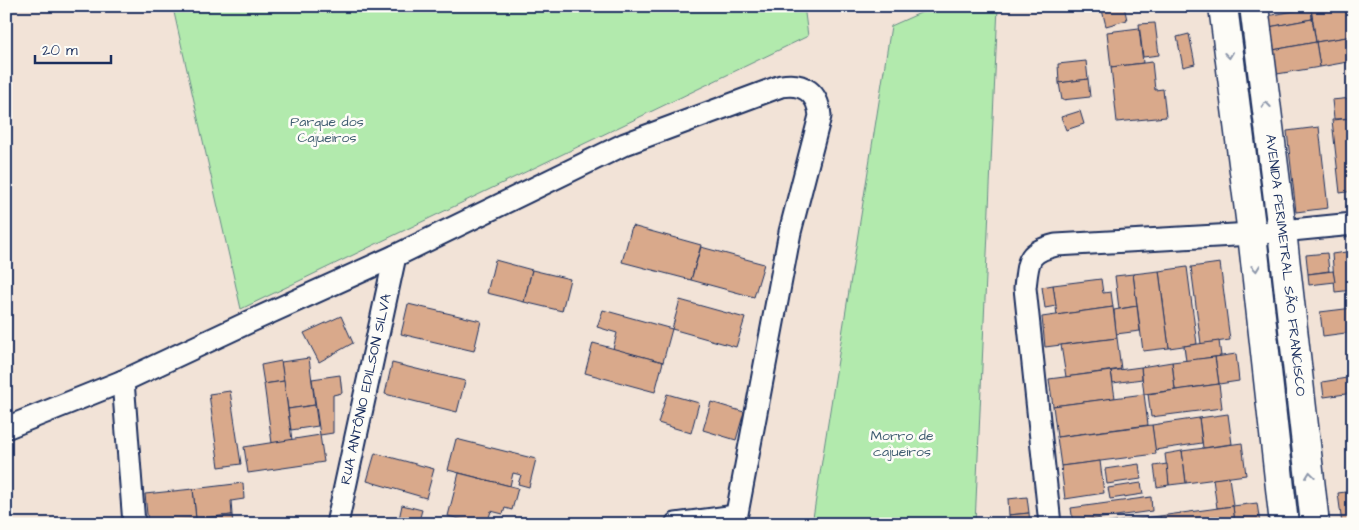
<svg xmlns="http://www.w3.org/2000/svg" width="1359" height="530" viewBox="0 0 1359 530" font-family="'Architects Daughter',sans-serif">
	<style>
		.green { fill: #b2eaad; stroke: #668c86 }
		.building { fill: #d9a98b; stroke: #1b2f5e }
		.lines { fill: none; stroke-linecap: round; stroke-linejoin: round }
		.street-casing { stroke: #1b2f5e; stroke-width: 25 }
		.secondary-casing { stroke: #1b2f5e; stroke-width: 31 }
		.street { stroke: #fdfcf7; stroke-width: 21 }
		.secondary { stroke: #fdfcf7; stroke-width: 28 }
		.oneway { stroke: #8c96aa }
		.labels { text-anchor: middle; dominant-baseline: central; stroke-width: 5; stroke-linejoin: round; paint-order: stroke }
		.park-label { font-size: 14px; fill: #415e72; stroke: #fdfcf7 }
		.street-label { font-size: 14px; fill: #1b2f5e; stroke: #fdfcf7 }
	</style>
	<rect width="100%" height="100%" fill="#f2e3d7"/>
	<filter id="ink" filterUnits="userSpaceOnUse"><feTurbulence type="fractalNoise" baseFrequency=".02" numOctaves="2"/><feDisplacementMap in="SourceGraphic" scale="10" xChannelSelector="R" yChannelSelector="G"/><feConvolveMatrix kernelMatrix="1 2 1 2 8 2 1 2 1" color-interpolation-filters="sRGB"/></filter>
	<g filter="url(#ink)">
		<g class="green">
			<path d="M178 6H804L808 36 241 309 173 8Z"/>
			<path d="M936 6H998L975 524H812L891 26Z"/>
		</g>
		<g class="building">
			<path d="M1101 6H1124L1127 20 1106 26Z"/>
			<path d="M1322 6H1353V36L1316 42 1311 8Z"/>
			<path d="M1311 8 1312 19 1269 27 1267 16Z"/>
			<path d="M1312 19 1316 42 1273 50 1269 27Z"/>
			<path d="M1155 23 1159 55 1143 57 1139 24Z"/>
			<path d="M1139 28 1143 63 1111 67 1107 32Z"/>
			<path d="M1189 34 1195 64 1183 67 1177 37Z"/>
			<path d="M1353 36V61L1320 67 1316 42Z"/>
			<path d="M1316 42 1320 67 1277 74 1273 50Z"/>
			<path d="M1086 61 1088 79 1059 83 1058 64Z"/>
			<path d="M1152 62 1155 90 1163 89 1166 117 1117 122 1111 67Z"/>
			<path d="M1088 79 1090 97 1062 100 1059 83Z"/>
			<path d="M1352 98 1353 118 1334 119 1332 100Z"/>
			<path d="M1080 111 1084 124 1066 130 1061 117Z"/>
			<path d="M1353 118V191L1340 193 1332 120Z"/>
			<path d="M1319 127 1328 208 1296 212 1287 131Z"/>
			<path d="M632 226 701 245 691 280 622 262Z"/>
			<path d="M701 247 764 264 754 297 691 280Z"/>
			<path d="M1353 251V290L1335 292 1332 254Z"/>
			<path d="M1327 253 1329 271 1308 274 1306 255Z"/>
			<path d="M495 260 532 270 524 302 487 293Z"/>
			<path d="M1220 263 1230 340 1201 344 1191 267Z"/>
			<path d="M1187 267 1197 344 1169 348 1159 271Z"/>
			<path d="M532 270 570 279 562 311 524 302Z"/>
			<path d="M1159 271 1169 348 1143 351 1133 274Z"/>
			<path d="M1333 271 1335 282 1309 285 1308 274Z"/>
			<path d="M1133 274 1137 306 1119 309 1115 276Z"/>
			<path d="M1101 279 1103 293 1111 292 1113 307 1057 315 1053 285Z"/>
			<path d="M1053 285 1056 306 1045 308 1042 287Z"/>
			<path d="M680 300 745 318 736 347 672 329Z"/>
			<path d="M408 304 481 321 474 351 401 334Z"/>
			<path d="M1137 306 1140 331 1116 334 1114 310Z"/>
			<path d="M1113 307 1117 338 1045 347 1042 317Z"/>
			<path d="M1353 308V332L1323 336 1320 312Z"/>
			<path d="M603 310 672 329 663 362 613 349 617 333 597 327Z"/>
			<path d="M341 316 353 343 319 362 304 333Z"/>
			<path d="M1117 338 1121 369 1066 377 1061 345Z"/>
			<path d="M1219 341 1221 356 1186 361 1184 346Z"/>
			<path d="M593 343 663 362 655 392 585 373Z"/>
			<path d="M1236 354 1239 381 1219 384 1215 357Z"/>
			<path d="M1215 357 1219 384 1175 390 1172 362Z"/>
			<path d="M309 358 315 405 288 409 281 362Z"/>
			<path d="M281 361 284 381 264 384 261 365Z"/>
			<path d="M1172 362 1175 390 1144 394 1141 367Z"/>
			<path d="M392 363 465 381 457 412 385 394Z"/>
			<path d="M1141 367 1142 379 1113 383 1111 371Z"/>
			<path d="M1111 371 1115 398 1053 406 1049 379Z"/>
			<path d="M340 375 342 393 333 395V433L320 435 312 379Z"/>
			<path d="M1353 377V393L1324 397 1322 382Z"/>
			<path d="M284 381 292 440 272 443 264 384Z"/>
			<path d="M1219 384 1222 408 1151 417 1148 394Z"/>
			<path d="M230 391 241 464 219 467 209 394Z"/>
			<path d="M667 394 699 403 691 433 658 423Z"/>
			<path d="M1144 394 1148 425 1057 437 1053 406Z"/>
			<path d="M711 402 744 412 736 440 703 430Z"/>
			<path d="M315 405 318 426 291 430 288 409Z"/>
			<path d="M1228 414 1232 444 1203 448 1199 418Z"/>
			<path d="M1199 418 1202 443 1155 450 1152 425Z"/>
			<path d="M1152 425 1156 454 1061 466 1057 437Z"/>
			<path d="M320 435 324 462 248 473 244 447Z"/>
			<path d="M456 439 536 459 529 487 518 484 521 475 513 473 510 486 448 470Z"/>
			<path d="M1242 443 1246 475 1186 483 1182 451Z"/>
			<path d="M1182 451 1186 483 1169 485 1165 454Z"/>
			<path d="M375 453 434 469 426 498 367 481Z"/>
			<path d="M1100 461 1104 493 1065 499 1061 466Z"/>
			<path d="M1139 464 1141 479 1107 484 1105 469Z"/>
			<path d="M1167 464 1169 485 1157 487 1154 466Z"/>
			<path d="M459 473 518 488 512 510 505 508 503 514 491 511 487 524H479L448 516Z"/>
			<path d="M1229 477 1233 506 1217 508 1213 479Z"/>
			<path d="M243 483 244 499 231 501 232 515 196 519 193 489Z"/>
			<path d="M1141 483 1143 494 1110 499 1108 488Z"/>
			<path d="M193 489 196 519 148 524 145 494Z"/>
			<path d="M1353 491V524H1342L1338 493Z"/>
			<path d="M1027 497 1029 513 1009 515 1008 499Z"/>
			<path d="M1151 497 1152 511 1073 522 1071 508Z"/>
			<path d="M1257 503 1260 524H1235L1233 506Z"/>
			<path d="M402 505 422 510 418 524H398Z"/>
			<path d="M1233 506 1235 524H1161L1160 516Z"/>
			<path d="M1029 513 1030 524H1010L1009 515Z"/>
			<path d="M232 515 233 524H173V521Z"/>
			<path d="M1160 516 1161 524H1100Z"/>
		</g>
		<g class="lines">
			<defs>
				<g id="street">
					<path d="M123 381 134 524"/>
					<path d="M6 428 123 381 249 322 395 256 625 144 781 86C804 82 818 93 820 116L790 232 735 524"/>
					<path id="s1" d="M337 524 395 256"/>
					<path d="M676 524 736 516"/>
					<path d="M1050 524 1025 288C1028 260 1027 252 1056 245L1252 234 1353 224"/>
				</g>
				<g id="secondary">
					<path d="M1223 6 1252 234 1284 524"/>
					<path id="s2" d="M1254 6 1282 231 1315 524"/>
				</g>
			</defs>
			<use href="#street" class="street-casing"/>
			<use href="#secondary" class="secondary-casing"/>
			<use href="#street" class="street"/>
			<use href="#secondary" class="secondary"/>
		</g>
		<defs><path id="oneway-chevron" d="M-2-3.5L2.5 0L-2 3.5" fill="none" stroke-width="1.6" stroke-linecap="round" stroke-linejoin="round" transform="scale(1.25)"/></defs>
		<g class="oneway">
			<use href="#oneway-chevron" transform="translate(1229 55) rotate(83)"/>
			<use href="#oneway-chevron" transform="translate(1266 105) rotate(-97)"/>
			<use href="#oneway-chevron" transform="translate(1256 268) rotate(84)"/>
			<use href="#oneway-chevron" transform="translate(1310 475) rotate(-97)"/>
		</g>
	</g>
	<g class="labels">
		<g class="park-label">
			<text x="327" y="122">Parque dos<tspan x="327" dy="16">Cajueiros</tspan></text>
			<text x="902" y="436">Morro de<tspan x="902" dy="16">cajueiros</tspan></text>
		</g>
		<g class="street-label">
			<text stroke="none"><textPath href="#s2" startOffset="261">AVENIDA PERIMETRAL SÃO FRANCISCO</textPath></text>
			<text stroke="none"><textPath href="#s1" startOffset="138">RUA ANTÔNIO EDILSON SILVA</textPath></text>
		</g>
	</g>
	<rect width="1359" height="530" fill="none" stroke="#fdfcf7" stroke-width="25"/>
	<rect x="12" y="12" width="1334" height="505" fill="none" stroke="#1b2f5e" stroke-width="2" filter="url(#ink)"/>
	<path d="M35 55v8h76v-8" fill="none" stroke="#1b2f5e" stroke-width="2.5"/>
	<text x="42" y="55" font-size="15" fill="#1b2f5e" stroke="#fdfcf7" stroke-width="4" paint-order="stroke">20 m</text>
</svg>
